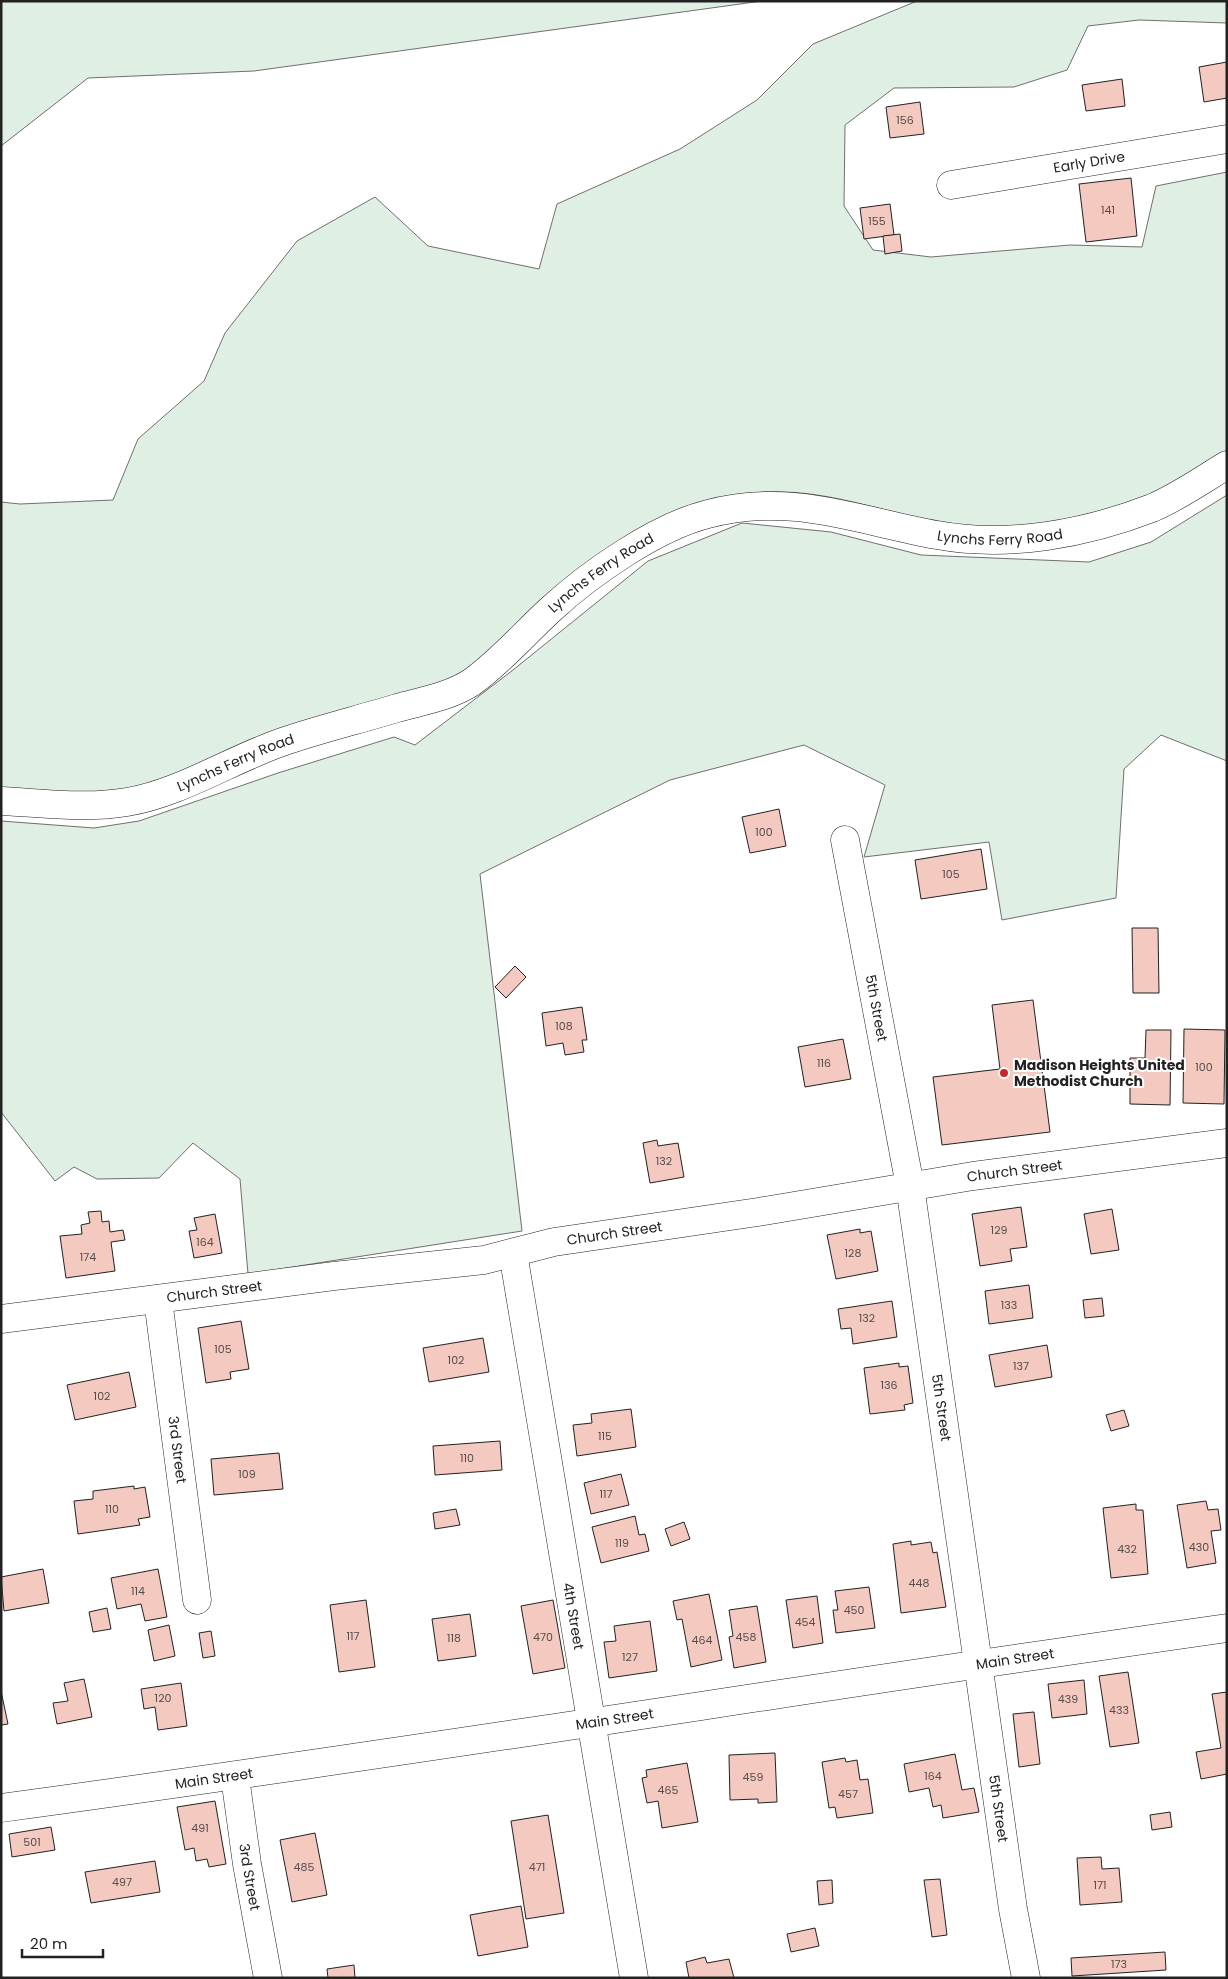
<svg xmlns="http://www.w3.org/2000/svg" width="1228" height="1979" viewBox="0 0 1228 1979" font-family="Poppins,sans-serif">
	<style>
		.green { fill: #e0efe3; stroke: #6f6f6f }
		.building { fill: #f3c9c0; stroke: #222 }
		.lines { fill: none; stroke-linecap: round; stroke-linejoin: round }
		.minor-casing { stroke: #222; stroke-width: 29 }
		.minor { stroke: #fff; stroke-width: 28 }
		.poi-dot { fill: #c62828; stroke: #fff; stroke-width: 2 }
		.labels { text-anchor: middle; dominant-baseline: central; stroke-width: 4; stroke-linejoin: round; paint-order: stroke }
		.number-label { font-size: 11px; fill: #564c4a }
		.street-label { font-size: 14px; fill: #222; stroke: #fff }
		.poi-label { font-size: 14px; font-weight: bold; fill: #222; stroke: #fff; text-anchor: start }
	</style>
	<rect width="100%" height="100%" fill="#fff"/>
	<g class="green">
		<path d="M1 1H762L254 71 88 78 1 146Z"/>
		<path d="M917 1H1227V23L1139 20 1088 26 1067 70 1014 87 894 88 845 125 844 206 873 250 931 257 1070 245 1142 247 1156 186 1227 172V450C1207 462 1188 475 1169 486 1104 521 1012 536 940 523 888 513 836 493 783 492 755 491 728 496 701 502L461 674C404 699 342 709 284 728 232 745 177 781 126 790 84 797 43 791 1 788V502L20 504 113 500 138 439 204 381 225 333 297 241 375 197 428 246 539 269 557 204 680 149 757 100 813 44Z"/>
		<path d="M1227 495V761L1161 735 1124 769 1116 898 1002 920 989 842 864 857 885 785 804 745 670 780 480 874 522 1231 248 1274 240 1179 193 1143 159 1178 97 1179 74 1167 55 1181 1 1112V821L94 828 139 821 278 773 394 737 415 745 513 670 648 561 742 523 831 532 921 555 1089 562 1151 542Z"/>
	</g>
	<g class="building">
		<path d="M1227 62V98L1204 102 1199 67Z"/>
		<path d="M1122 79 1125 106 1086 111 1082 85Z"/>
		<path d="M920 102 924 134 890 138 886 107Z"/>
		<path d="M1131 178 1137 236 1086 242 1079 184Z"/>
		<path d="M890 204 894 235 864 239 860 208Z"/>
		<path d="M900 234 902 251 885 254 883 236Z"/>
		<path d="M779 809 786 846 750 853 742 817Z"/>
		<path d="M981 849 987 889 921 899 915 860Z"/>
		<path d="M1132 928H1158L1159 993H1133Z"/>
		<path d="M515 966 526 977 506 998 495 987Z"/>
		<path d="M1033 1000 1050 1132 942 1145 933 1077 1000 1069 992 1005Z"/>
		<path d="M582 1007 587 1040H582L584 1052 565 1055 563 1043 546 1046 542 1013Z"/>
		<path d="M1184 1029 1225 1030 1224 1104 1183 1103Z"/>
		<path d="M1146 1030H1171L1170 1105 1130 1104V1058H1145Z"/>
		<path d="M843 1039 851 1079 805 1087 798 1047Z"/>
		<path d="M657 1140 658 1146 678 1143 684 1177 650 1183 643 1143Z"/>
		<path d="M1021 1207 1027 1247 1010 1249 1012 1261 980 1266 972 1214Z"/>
		<path d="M1112 1209 1119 1250 1091 1254 1084 1214Z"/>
		<path d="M101 1211 102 1222 109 1221 110 1232 123 1230 125 1240 111 1242 115 1271 66 1278 60 1236 82 1234 81 1225 90 1223 88 1212Z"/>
		<path d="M215 1214 222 1253 194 1258 189 1231 197 1230 194 1218Z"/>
		<path d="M860 1229V1233L871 1231 878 1271 836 1279 827 1235Z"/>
		<path d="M1029 1285 1033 1318 989 1324 985 1291Z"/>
		<path d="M1102 1298 1104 1316 1085 1318 1083 1300Z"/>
		<path d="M892 1301 897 1337 853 1344 851 1328 841 1329 838 1309Z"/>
		<path d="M241 1321 249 1369 230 1372 231 1379 206 1383 198 1328Z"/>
		<path d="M483 1338 489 1372 429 1382 423 1348Z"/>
		<path d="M1047 1345 1052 1377 995 1387 989 1355Z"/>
		<path d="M899 1363V1367L908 1366 913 1403 904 1405 905 1410 870 1414 864 1368Z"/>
		<path d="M129 1372 136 1407 75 1420 67 1385Z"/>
		<path d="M631 1409 636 1447 577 1456 573 1425 592 1423 591 1414Z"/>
		<path d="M1124 1410 1129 1426 1111 1431 1106 1415Z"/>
		<path d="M500 1441 502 1470 435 1475 433 1446Z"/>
		<path d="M279 1453 283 1489 214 1495 211 1459Z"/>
		<path d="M621 1474 629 1505 591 1514 584 1483Z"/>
		<path d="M134 1486V1489L145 1487 150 1517 138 1519 140 1525 78 1534 74 1501 93 1499V1491Z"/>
		<path d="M1206 1501 1208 1510 1218 1509 1221 1530 1211 1531 1216 1563 1187 1568 1177 1505Z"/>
		<path d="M1136 1504V1510H1143L1148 1574 1111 1578 1103 1508Z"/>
		<path d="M456 1509 460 1525 435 1529 433 1513Z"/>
		<path d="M635 1516 639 1535 645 1534 649 1551 601 1563 592 1527Z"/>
		<path d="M684 1522 690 1539 671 1546 665 1529Z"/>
		<path d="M911 1541V1545L931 1542 933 1553 937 1552 946 1607 901 1613 893 1544Z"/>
		<path d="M43 1569 49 1603 4 1611 1 1577Z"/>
		<path d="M158 1569 167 1617 145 1621 141 1604 117 1609 111 1578Z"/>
		<path d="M869 1587 875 1628 836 1633 833 1610H838L835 1591Z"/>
		<path d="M709 1594 722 1660 691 1667 682 1619 677 1620 673 1601Z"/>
		<path d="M817 1596 823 1643 793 1648 786 1600Z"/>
		<path d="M366 1600 375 1667 339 1672 330 1605Z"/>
		<path d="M553 1600 565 1668 533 1674 521 1606Z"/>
		<path d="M757 1606 766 1662 734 1668 729 1637 733 1636 729 1610Z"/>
		<path d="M107 1608 111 1629 93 1632 89 1612Z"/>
		<path d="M470 1614 476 1656 438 1661 432 1619Z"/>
		<path d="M650 1621 657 1671 609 1678 604 1642 616 1641 614 1626Z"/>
		<path d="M169 1625 175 1656 154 1661 148 1630Z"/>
		<path d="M211 1631 215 1656 203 1658 199 1633Z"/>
		<path d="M1128 1672 1139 1743 1110 1747 1099 1676Z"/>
		<path d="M84 1679 92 1717 57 1724 53 1703 68 1701 64 1683Z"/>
		<path d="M1084 1680 1087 1714 1052 1718 1048 1684Z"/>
		<path d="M181 1683 187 1726 158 1730 155 1707 144 1709 141 1689Z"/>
		<path d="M1 1691 8 1724 1 1725Z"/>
		<path d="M1227 1692V1774L1201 1779 1196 1752 1221 1748 1212 1694Z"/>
		<path d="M1034 1712 1040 1764 1019 1767 1013 1714Z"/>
		<path d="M775 1753 777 1802 758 1803V1799L730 1800 729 1755Z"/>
		<path d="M955 1754 962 1790 974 1788 979 1812 943 1818 941 1805 933 1807 929 1788 909 1792 904 1764Z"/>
		<path d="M845 1758 846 1762 857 1760 860 1780 868 1779 873 1813 837 1818 835 1807 829 1808 822 1762Z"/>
		<path d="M687 1763 698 1822 662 1828 658 1801 647 1803 642 1778 647 1777 646 1770Z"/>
		<path d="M215 1801 226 1864 209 1867 207 1859 196 1861 194 1848 185 1850 177 1807Z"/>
		<path d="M1170 1812 1172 1827 1152 1830 1150 1815Z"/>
		<path d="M548 1815 564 1913 526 1919 511 1821Z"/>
		<path d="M51 1827 55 1850 12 1857 9 1834Z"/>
		<path d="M315 1833 327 1895 292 1902 280 1840Z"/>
		<path d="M1101 1857 1102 1869 1119 1868 1122 1902 1080 1905 1077 1858Z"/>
		<path d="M155 1861 160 1892 91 1903 85 1872Z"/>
		<path d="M940 1879 947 1935 932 1937 924 1880Z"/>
		<path d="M832 1880 833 1903 819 1905 817 1881Z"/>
		<path d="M521 1906 528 1947 478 1956 470 1915Z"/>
		<path d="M815 1928 819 1946 791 1952 787 1934Z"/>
		<path d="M1165 1952 1166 1970 1072 1976 1071 1958Z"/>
		<path d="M705 1957 707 1963 729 1959 734 1978H689L686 1962Z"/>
		<path d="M354 1965 355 1978H328L327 1969Z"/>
	</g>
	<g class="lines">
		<defs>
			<g id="minor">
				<path id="s1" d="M951 185 1227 139"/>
				<path id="s2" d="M1 801C43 803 86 809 127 802 182 793 235 757 288 740 324 728 361 719 397 708 422 701 449 697 472 682 501 661 524 634 550 610 589 574 656 527 708 514 792 492 855 520 937 535 1008 548 1085 534 1152 508 1178 497 1202 480 1227 465"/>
				<path id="s3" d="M845 840 910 1186 1013 1909 1026 1978"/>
				<path id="s4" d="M513 1253 634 1978"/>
				<path id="s5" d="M158 1300 197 1600"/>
				<path id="s6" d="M1 1319 334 1276 484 1260 554 1242 758 1212 973 1176 1227 1143"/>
				<path id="s7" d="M235 1777 247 1864 268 1978"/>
				<path id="s8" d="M1 1808C410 1753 818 1686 1227 1628"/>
			</g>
		</defs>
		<use href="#minor" class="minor-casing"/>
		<use href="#minor" class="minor"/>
	</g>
	<circle class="poi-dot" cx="1004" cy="1073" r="5"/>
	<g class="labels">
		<g class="number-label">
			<text x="905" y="120">156</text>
			<text x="1108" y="210">141</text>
			<text x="877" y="221">155</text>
			<text x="764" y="832">100</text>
			<text x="951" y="874">105</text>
			<text x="564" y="1026">108</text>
			<text x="824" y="1063">116</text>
			<text x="1204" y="1067">100</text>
			<text x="664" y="1161">132</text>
			<text x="999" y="1230">129</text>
			<text x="205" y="1242">164</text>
			<text x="853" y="1253">128</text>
			<text x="88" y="1257">174</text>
			<text x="1009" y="1305">133</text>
			<text x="867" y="1318">132</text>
			<text x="223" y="1349">105</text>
			<text x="456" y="1360">102</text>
			<text x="1021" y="1366">137</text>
			<text x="889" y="1385">136</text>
			<text x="102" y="1396">102</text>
			<text x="605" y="1436">115</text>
			<text x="467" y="1458">110</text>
			<text x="247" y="1474">109</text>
			<text x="606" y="1494">117</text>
			<text x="112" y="1509">110</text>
			<text x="622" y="1543">119</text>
			<text x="1199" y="1547">430</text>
			<text x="1127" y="1549">432</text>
			<text x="919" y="1583">448</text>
			<text x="138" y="1591">114</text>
			<text x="854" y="1610">450</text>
			<text x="805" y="1622">454</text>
			<text x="353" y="1636">117</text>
			<text x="543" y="1637">470</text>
			<text x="746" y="1637">458</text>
			<text x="454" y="1638">118</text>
			<text x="702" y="1640">464</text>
			<text x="630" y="1657">127</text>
			<text x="163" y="1698">120</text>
			<text x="1068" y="1699">439</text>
			<text x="1119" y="1710">433</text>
			<text x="933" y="1776">164</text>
			<text x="753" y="1777">459</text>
			<text x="668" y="1790">465</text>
			<text x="848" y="1794">457</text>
			<text x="200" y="1828">491</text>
			<text x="32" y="1842">501</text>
			<text x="304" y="1867">485</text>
			<text x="537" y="1867">471</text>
			<text x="122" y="1882">497</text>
			<text x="1100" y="1885">171</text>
			<text x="1119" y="1964">173</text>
		</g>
		<g class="street-label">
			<text stroke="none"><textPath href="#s1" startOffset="140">Early Drive</textPath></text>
			<text stroke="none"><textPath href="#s2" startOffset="1081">Lynchs Ferry Road</textPath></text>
			<text stroke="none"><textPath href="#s2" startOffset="662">Lynchs Ferry Road</textPath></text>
			<text stroke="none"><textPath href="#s2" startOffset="242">Lynchs Ferry Road</textPath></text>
			<text stroke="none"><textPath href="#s3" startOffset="171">5th Street</textPath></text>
			<text stroke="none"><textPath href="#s6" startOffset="1025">Church Street</textPath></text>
			<text stroke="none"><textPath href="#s6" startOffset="620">Church Street</textPath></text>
			<text stroke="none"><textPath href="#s6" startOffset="215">Church Street</textPath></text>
			<text stroke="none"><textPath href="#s3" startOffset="576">5th Street</textPath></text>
			<text stroke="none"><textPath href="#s5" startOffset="151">3rd Street</textPath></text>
			<text stroke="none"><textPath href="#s4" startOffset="368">4th Street</textPath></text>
			<text stroke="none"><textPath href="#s8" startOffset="1025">Main Street</textPath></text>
			<text stroke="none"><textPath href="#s8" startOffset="620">Main Street</textPath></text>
			<text stroke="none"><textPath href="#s8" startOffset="215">Main Street</textPath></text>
			<text stroke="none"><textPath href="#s3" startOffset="981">5th Street</textPath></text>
			<text stroke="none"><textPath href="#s7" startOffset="101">3rd Street</textPath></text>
		</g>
		<g class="poi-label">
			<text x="1014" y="1065">Madison Heights United<tspan x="1014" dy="16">Methodist Church</tspan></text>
		</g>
	</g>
	<rect width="1228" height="1979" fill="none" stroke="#222222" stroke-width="5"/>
	<path d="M22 1949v8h81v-8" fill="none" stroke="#222222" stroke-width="2.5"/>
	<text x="30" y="1949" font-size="15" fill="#222222" stroke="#ffffff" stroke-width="4" paint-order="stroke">20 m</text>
</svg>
